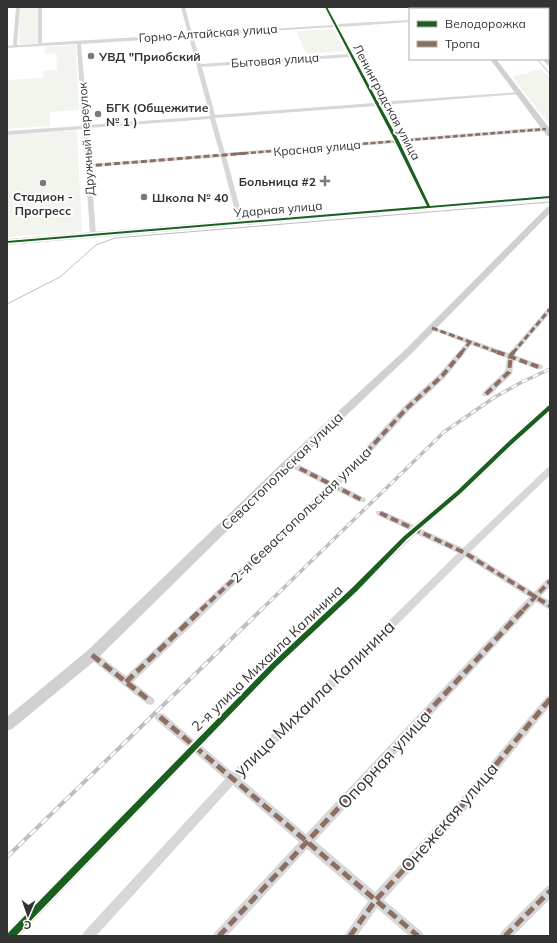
<svg xmlns="http://www.w3.org/2000/svg" width="557" height="943" viewBox="0 0 557 943" font-family="Mulish,sans-serif">
	<style>
		.green { fill: #f1f5ed }
		.lines { fill: none; stroke-linecap: round; stroke-linejoin: round }
		.street { fill: #d7d7d7; fill-rule: evenodd }
		.secondary { fill: #d0d0d0; fill-rule: evenodd }
		.tram { stroke: #bebebe; stroke-width: 1 }
		.rail-far1-casing { stroke: #bebebe; stroke-width: 3.5 }
		.rail-casing { stroke: #bebebe; stroke-width: 4 }
		.rail-far1 { stroke: #fff; stroke-width: 2; stroke-dasharray: 6; stroke-linecap: butt }
		.rail { stroke: #fff; stroke-width: 2.5; stroke-dasharray: 8; stroke-linecap: butt }
		.quiet-far3 { stroke: #8d6e63; stroke-width: 2.5; stroke-dasharray: 5 2.5; stroke-linecap: butt }
		.quiet-far2 { stroke: #8d6e63; stroke-width: 3; stroke-dasharray: 6 3; stroke-linecap: butt }
		.quiet-far1 { stroke: #8d6e63; stroke-width: 4; stroke-dasharray: 8 4; stroke-linecap: butt }
		.quiet { stroke: #8d6e63; stroke-width: 5; stroke-dasharray: 10 5; stroke-linecap: butt }
		.cycleway-casing { stroke: #fff; stroke-width: 3 }
		.cycleway { fill: #1b5e20; fill-rule: evenodd }
		.poi-dot { fill: #7a7a7a; stroke: #fff; stroke-width: 1.5 }
		.labels { text-anchor: middle; dominant-baseline: central; stroke-width: 4; stroke-linejoin: round; paint-order: stroke }
		.far-street-label { font-size: 12px; fill: #333; stroke: #fff }
		.far-poi-label { font-size: 12px; font-weight: bold; fill: #333; stroke: #fff; text-anchor: start }
		.street-label { font-size: 14px; fill: #333; stroke: #fff }
		.near-street-label { font-size: 17px; fill: #333; stroke: #fff }
	</style>
	<rect width="100%" height="100%" fill="#fff"/>
	<g class="green">
		<path d="M20 7H38V42L36 44H19Z"/>
		<path d="M333 29 345 51 307 54 296 31Z"/>
		<path d="M76 45 79 110 50 112V126L7 129V80L43 78V71L57 70 56 53 45 54V47Z"/>
		<path d="M542 70 550 77V125L512 77 517 75 529 73 530 71Z"/>
		<path d="M77 130 82 232 7 237V135Z"/>
	</g>
	<g class="lines">
		<g class="street">
			<path d="M16 7H20L17 45 38 44V7H42V43L188 34 181 7H185L192 34 333 25 324 7H328L337 24 410 20V22L339 27 379 102 519 92 521 93 519 94 381 105 399 139 546 127 549 129 546 131 400 142 432 207 429 209 426 207 395 143 226 156 244 223 241 225 238 223 221 157 91 167 96 235 93 237 90 235 83 129 7 135V131L82 126 77 44 7 48V46L13 45ZM334 27 349 54 201 64 193 36ZM189 37 210 116 88 125 81 44ZM350 57 374 103 215 115 202 67ZM376 106 394 140 225 153 215 118ZM210 119 220 154 91 164 88 128Z"/>
			<path d="M550 307V313L514 355 542 365 543 367 542 369H536L514 360 512 374 489 396H483L482 394 483 392 505 371 507 358 471 345 445 378 409 411 353 472 339 485 365 498 366 500 365 502H359L334 489 133 682 153 698 155 701 153 704 150 705 147 704 89 658 87 655 89 652 92 651 95 652 126 676 328 486 286 465 285 463 286 461H292L333 482 347 468 403 407 439 374 466 343 430 329 429 328 430 327H434L509 353 548 308Z"/>
			<path d="M547 405H550V411L462 494 421 529 463 548 547 468 550 467V475L470 552 534 592 547 579 550 578V587L541 596 550 601V610L536 602 315 841 375 892 457 803 547 696 550 695V706L465 811 384 900 422 932 424 936H409L377 908 357 936H344L368 901 307 849 227 936H213L215 932 299 842 233 785 96 936H82L84 932 225 779 195 753 19 936H7V932L188 747 156 720 155 717 156 714 160 713 164 714 194 740 272 661 352 587 409 530 377 515 376 513 377 511H383L414 525 456 490ZM416 534 458 553 302 706 232 772 202 746 278 667 358 591ZM465 557 529 597 306 834 240 778 310 712Z"/>
			<path d="M550 885V899L513 936H499L501 932 546 887Z"/>
		</g>
		<g class="secondary">
			<path d="M451 7H457L458 9H452Z"/>
			<path d="M498 7H504L505 9H499Z"/>
			<path d="M490 59H496L550 129V136H547Z"/>
			<path d="M542 59H548L550 61V67Z"/>
			<path d="M550 195V199L7 245V239Z"/>
			<path d="M547 207H550V213L411 354 293 466 97 659 12 729 7 731V717L87 651 285 460 405 350Z"/>
		</g>
		<g class="tram">
			<path d="M495 7 496 9"/>
			<path d="M537 59 550 74"/>
			<path d="M7 304 60 277 96 245 115 238 550 202"/>
		</g>
		<defs>
			<path id="rail-far1" d="M261 610 444 432 495 397 522 382 550 369"/>
			<path id="rail" d="M7 857 262 609"/>
		</defs>
		<use href="#rail-far1" class="rail-far1-casing"/>
		<use href="#rail" class="rail-casing"/>
		<use href="#rail-far1" class="rail-far1"/>
		<use href="#rail" class="rail"/>
		<path class="quiet-far3" d="M236 154 546 129"/>
		<g class="quiet-far2">
			<path d="M87 166 248 153"/>
			<path d="M432 328 500 353"/>
			<path d="M461 353 470 342"/>
			<path d="M513 353 550 309"/>
		</g>
		<g class="quiet-far1">
			<path d="M497 352 539 367"/>
			<path d="M486 394 509 372 511 355 514 352"/>
			<path d="M289 463 362 500"/>
			<path d="M380 513 465 553 550 606"/>
			<path d="M201 610 350 470 406 409 442 376 462 352"/>
			<path d="M523 610 550 581"/>
		</g>
		<g class="quiet">
			<path d="M92 655 150 701"/>
			<path d="M126 682 202 609"/>
			<path d="M160 717 418 936"/>
			<path d="M219 936 524 609"/>
			<path d="M350 936 375 901 461 807 550 699"/>
			<path d="M505 936 550 891"/>
		</g>
		<defs>
			<g id="cycleway">
				<path d="M325 7H327L399 141 430 206 550 196V198L7 243V241L427 206 395 141Z"/>
				<path d="M550 405V410L511 445 461 493 407 539 357 591 277 666 16 936H7L8 933 273 662 353 587 403 537 457 491 507 443 548 406Z"/>
			</g>
		</defs>
		<use href="#cycleway" class="cycleway-casing"/>
		<use href="#cycleway" class="cycleway"/>
	</g>
	<g class="poi-dot">
		<circle cx="91" cy="56" r="4"/>
		<circle cx="98" cy="114" r="4"/>
		<path d="M323 175h4v4h4v4h-4v4h-4v-4h-4v-4h4z"/>
		<circle cx="43" cy="183" r="4"/>
		<circle cx="144" cy="197" r="4"/>
	</g>
	<g class="labels">
		<g class="far-street-label">
			<text transform="translate(208 33) rotate(-4)">Горно-Алтайская улица</text>
			<text transform="translate(275 60) rotate(-4)">Бытовая улица</text>
			<text transform="translate(387 102) rotate(62)">Ленинградская улица</text>
			<text transform="translate(86 139) rotate(-94)">Дружный переулок</text>
			<text transform="translate(317 148) rotate(-5)">Красная улица</text>
			<text transform="translate(278 209) rotate(-5)">Ударная улица</text>
		</g>
		<g class="far-poi-label">
			<text x="99" y="56">УВД "Приобский</text>
			<text x="106" y="107">БГК (Общежитие<tspan x="106" dy="14">№ 1 )</tspan></text>
			<text x="316" y="181" text-anchor="end">Больница #2</text>
			<text x="43" y="196" text-anchor="middle">Стадион -<tspan x="43" dy="14">Прогресс</tspan></text>
			<text x="152" y="197">Школа № 40</text>
		</g>
		<g class="street-label">
			<text transform="translate(282 471) rotate(-44)">Севастопольская улица</text>
			<text transform="translate(301 515) rotate(-44)">2-я Севастопольская улица</text>
			<text transform="translate(267 658) rotate(-44)">2-я улица Михаила Калинина</text>
		</g>
		<g class="near-street-label">
			<text transform="translate(314 698) rotate(-44)">улица Михаила Калинина</text>
			<text transform="translate(384 759) rotate(-47)">Опорная улица</text>
			<text transform="translate(449 817) rotate(-49)">Онежская улица</text>
		</g>
	</g>
	<rect width="557" height="943" fill="none" stroke="#333333" stroke-width="16"/>
	<rect x="409" y="8" width="140" height="52" fill="#ffffff" stroke="#adadad"/>
	<rect x="417" y="21" width="20" height="6" fill="#1b5e20" stroke="#adadad"/>
	<text x="445" y="28" font-size="12" fill="#333333">Велодорожка</text>
	<rect x="417" y="41" width="20" height="6" fill="#8d6e63" stroke="#adadad"/>
	<text x="445" y="48" font-size="12" fill="#333333">Тропа</text>
	<g transform="translate(28 915) rotate(182)" stroke="#ffffff" stroke-width="3" paint-order="stroke">
	<path d="M0-3L7 15L0 10L-7 15Z" fill="#333333"/>
	<text y="-6" font-size="11" font-weight="bold" text-anchor="middle" fill="#333333">С</text>
	</g>
</svg>
